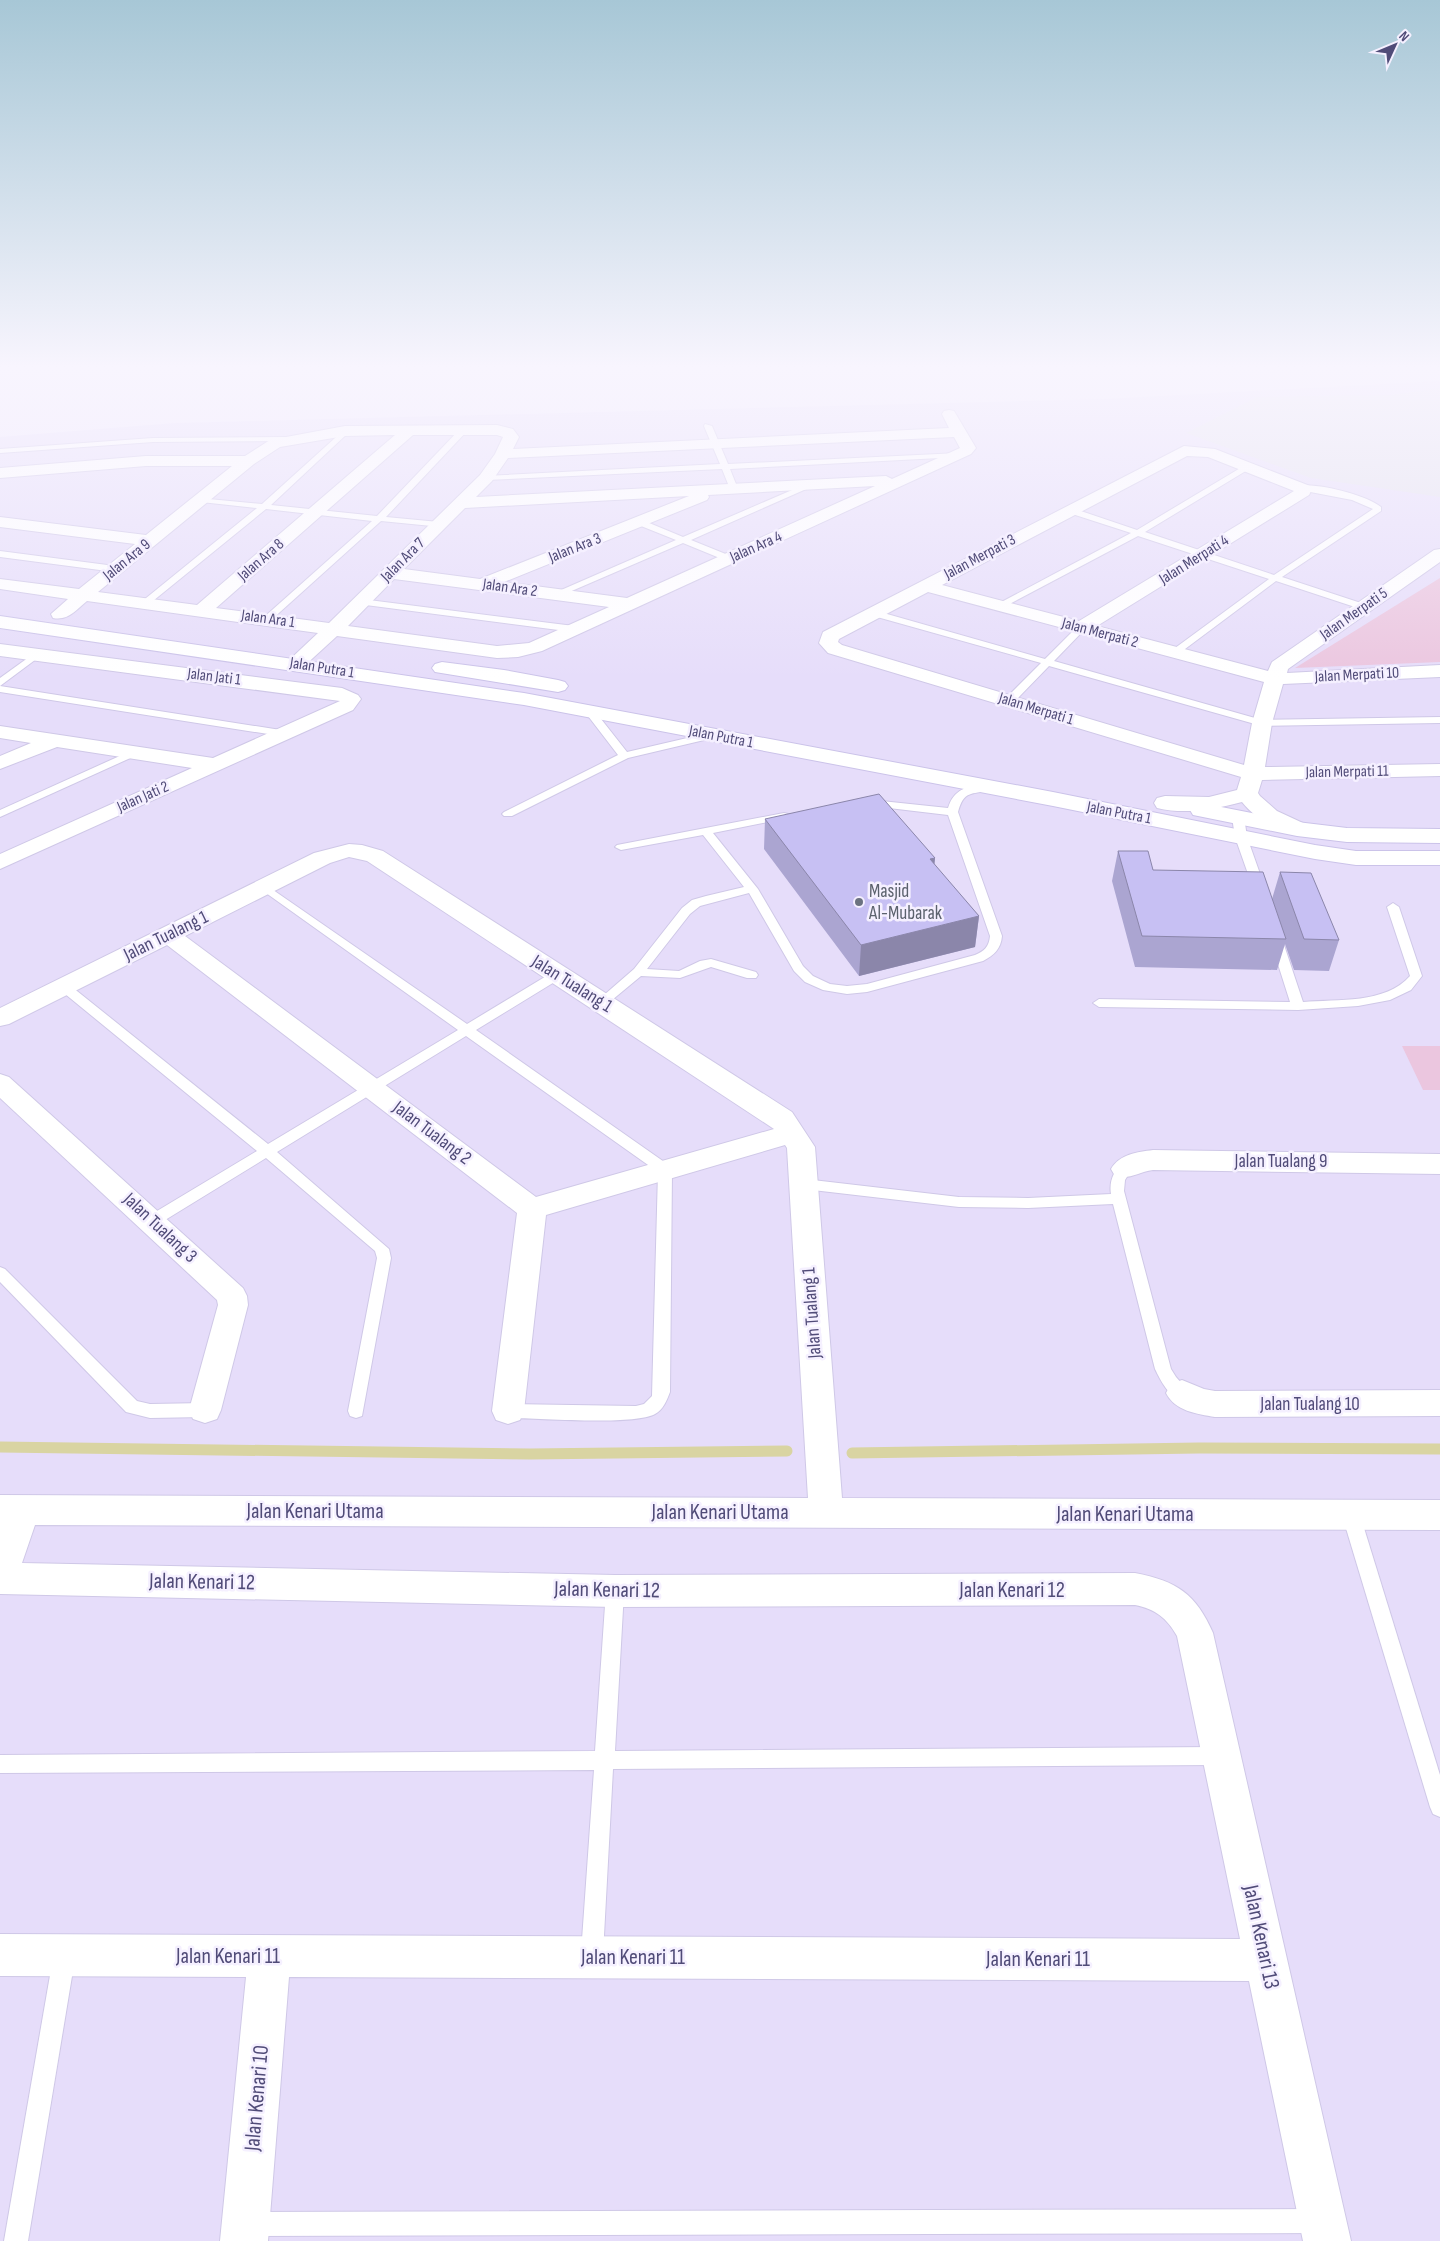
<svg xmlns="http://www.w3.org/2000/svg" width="1440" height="2241" viewBox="0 0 1440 2241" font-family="'Sofia Sans Condensed',sans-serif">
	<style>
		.residential { fill: #e6ddfa }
		.industrial { fill: #e4e2ee }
		.green { fill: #ebc6df }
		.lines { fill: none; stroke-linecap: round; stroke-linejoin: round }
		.stream { stroke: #d9d4a2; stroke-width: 11 }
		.lane-casing { stroke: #cfc8e7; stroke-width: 2 }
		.street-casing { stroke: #cfc8e7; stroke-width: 2 }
		.secondary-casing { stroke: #cbc3e9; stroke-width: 2 }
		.lane { fill: #fff; fill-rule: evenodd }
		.street { fill: #fff; fill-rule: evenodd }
		.secondary { fill: #fff; fill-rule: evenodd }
		.wall { fill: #aba5d1 }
		.shaded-wall { fill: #8b86aa }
		.building { fill: #c7c0f3; stroke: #8b86aa }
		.worship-dot { fill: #6b7280; stroke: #f5f0ff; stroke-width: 2 }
		.labels { text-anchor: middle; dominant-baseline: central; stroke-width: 5; stroke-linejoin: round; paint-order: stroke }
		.far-street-label { font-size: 16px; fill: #504b78; stroke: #f5f0ff }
		.worship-label { font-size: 19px; fill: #5b616d; stroke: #f5f0ff; text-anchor: start }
		.street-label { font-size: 19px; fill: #504b78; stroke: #f5f0ff }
		.near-street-label { font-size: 22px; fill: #504b78; stroke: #f5f0ff }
	</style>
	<rect width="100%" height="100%" fill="#f0e9fd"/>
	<path class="residential" d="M1440 381V2241H0V437L175 423 1105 399Z"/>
	<path class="industrial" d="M1440 388V497L1311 478 1186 433 1257 397 1391 395Z"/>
	<g class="green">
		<path d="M1440 578V662L1295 668Z"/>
		<path d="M1402 1046H1440V1090H1423Z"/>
	</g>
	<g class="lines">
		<g class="stream">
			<path d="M0 1447 530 1454 787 1451"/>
			<path d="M852 1453 1199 1448 1440 1449"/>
		</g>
		<defs>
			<g id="lane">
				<path d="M705 424 712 426 728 464 959 453 963 455 959 457 730 469 738 489 734 491 730 489 722 469 486 480 482 478 486 476 720 464 704 426Z"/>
				<path d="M461 428 468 430 386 517 439 522 442 523V527L381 521 270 621 267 622 262 619 372 521 266 509 148 605 140 603 257 508 201 502 197 500 198 498 262 504 345 429H348V433L271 505 377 516Z"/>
				<path d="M285 437H288V441L153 442 0 453V449L153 438Z"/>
				<path d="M1247 464 1254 466 1145 532 1274 575 1373 509 1352 500 1300 490V486C1319 483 1366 495 1381 507V511L1282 577 1367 605V609H1361L1276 581 1177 655H1171V651L1269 579 1138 536 1002 608 994 606 1131 533 1066 512V508H1072L1137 530Z"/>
				<path d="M806 484 813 486 691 540 733 557V561H727L683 543 560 596 552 594 676 540 636 524V520H642L683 537Z"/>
				<path d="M0 551 115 566 119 569 115 572 0 557Z"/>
				<path d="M361 599 574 626 579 629 574 632 358 604V600Z"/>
				<path d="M873 610 1045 659 1078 626H1084V630L1054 661 1262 720 1440 717V723L1262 726 1049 666 1013 703 1009 704 1004 701 1005 699 1041 663 870 615V611Z"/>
				<path d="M36 652 41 655 39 657 0 686V678Z"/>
				<path d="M0 686 287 731 292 734 287 737 0 692Z"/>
				<path d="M590 709 594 710 627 752 713 732 718 735 717 737 628 758 512 816H504L502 814 504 812 618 755 585 712Z"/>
				<path d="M133 750 137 751V755L0 817V810Z"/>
				<path d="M979 785H986L991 788 990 790C971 795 964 790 958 812L1002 936C1001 949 994 955 983 961L867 992 847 994 823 990 805 982 794 971 749 893 700 906 690 914 647 969 679 971 700 961 711 959 756 972 758 975 756 978H747L711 967 680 978 641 976 606 1005 602 1006 596 1002 634 969 682 908 692 900 706 896 744 887 703 835 621 850 615 847 617 845 784 813 788 814 790 816 788 818 713 833 758 889 803 966 813 976 830 984 847 986 867 984 975 955C984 951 989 947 990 936L948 815 872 806 867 803 872 800 948 808C953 792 963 787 979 785Z"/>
				<path d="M1238 814 1244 817 1247 837 1265 888 1263 890H1255L1253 888 1235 837 1232 817Z"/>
				<path d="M263 883 467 1024 553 972H561L563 975 561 978 476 1030 670 1166 672 1170 670 1392C667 1400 663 1410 655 1414 633 1426 538 1418 508 1418L502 1416 500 1411 502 1406 508 1404 636 1406 644 1404 652 1396 658 1172 466 1036 277 1152 389 1249 391 1258 362 1416 356 1418 350 1416 348 1411 377 1258 375 1251 266 1158 157 1225H147L145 1221 147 1217 257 1151 59 989 57 986 59 983H67L268 1144 458 1030 259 888 257 886 259 884Z"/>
				<path d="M1393 903 1399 907 1422 976 1411 990 1390 1000 1358 1006 1298 1010 1099 1007 1093 1003 1099 999 1290 1002 1270 939 1276 935 1282 939 1303 1002C1337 999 1386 1004 1410 976L1387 907Z"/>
				<path d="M1125 1164 1130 1165 1132 1169 1125 1180 1124 1191 1171 1369 1176 1377 1190 1393 1188 1398C1171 1403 1161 1381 1155 1369L1113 1204 1028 1208 959 1207 804 1189 799 1188 797 1184 799 1180 804 1179 959 1197 1028 1198 1111 1194C1109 1183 1113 1168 1125 1164Z"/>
				<path d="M0 1267 5 1269 137 1401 150 1404 205 1403 211 1405 213 1410 211 1415 205 1417 150 1418 126 1412 0 1282Z"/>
				<path d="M1351 1508 1357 1510 1360 1515 1440 1775V1817L1433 1814 1430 1807 1342 1515 1345 1510Z"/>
				<path d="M615 1583 621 1585 624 1591 615 1751 1219 1747 1226 1749 1229 1756 1226 1763 1219 1765 613 1769 603 1954 599 1961 592 1965 585 1961 581 1954 594 1770 0 1773V1755L595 1751 606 1591 609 1585Z"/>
				<path d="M64 1947 72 1950 75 1958 28 2241H4L53 1958 56 1950Z"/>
				<path d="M1318 2209 1326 2213 1330 2221 1326 2229 1318 2233 252 2236 244 2232 240 2224 244 2216 252 2212Z"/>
			</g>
			<g id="street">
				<path d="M949 410 954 411 976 448 971 454 542 651 518 657 497 658 337 636 302 668 295 670 288 668 285 664 318 633 87 601C76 610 68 621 53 618L51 614 68 599 0 589V579L79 589 135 544 0 527V517L146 535 232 466H146L0 478V468L146 456H245L270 440 345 426 497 425 513 429 519 437 513 449 949 428 942 414 944 411ZM395 435 197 605 98 592 254 464 280 447 345 436ZM413 435H497L503 437 495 454 480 475 329 623 216 608ZM954 437 960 448 892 479 886 476 476 497 492 481 508 458ZM875 486 627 598 504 582 707 500 709 497 708 495ZM689 496 480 579 404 569 465 508ZM394 579 609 607 529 643 497 646 348 626Z"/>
				<path d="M1184 446 1215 449 1310 486 1312 489 1309 495 1097 626 1268 671 1272 662 1434 550 1440 549V562L1288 669 1287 673 1440 665V677L1283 684 1272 723 1265 767 1440 764V776L1262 780 1258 793 1260 796 1277 811 1305 824 1308 829 1305 834C1283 839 1255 818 1242 802 1215 809 1186 815 1157 808L1154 803 1157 798 1165 796 1209 797 1237 790 1241 777 828 653 819 643 823 632ZM1187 456 1208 457 1294 491 1079 621 942 585ZM928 592 1264 682 1252 723 1244 765 842 645 838 642 839 639Z"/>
				<path d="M0 644 342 688 358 695 361 699 353 710 0 869V854L192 768 57 747 0 769V756L31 743 0 738V726L213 758 340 701 0 656Z"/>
				<path d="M349 844 362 845 383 851 792 1112 815 1147 842 1498 1440 1500V1530L35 1525 22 1563 615 1575 1135 1573C1177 1581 1196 1594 1213 1633L1351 2241H1303L1249 1981 289 1977 268 2241H220L246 1977 0 1976V1934L1240 1939 1177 1636C1167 1618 1155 1609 1135 1605L615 1607 0 1594V1495L808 1498 787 1148 785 1145 546 1215 524 1411 520 1420 508 1424 496 1420 492 1411 517 1213 167 945 9 1024 0 1026V1008L314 853ZM349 857 367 861 774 1129 536 1197 185 936 330 863Z"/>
				<path d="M0 1074 9 1077 243 1288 247 1296 248 1305 221 1410 217 1419 205 1423 193 1419 189 1410 218 1305 217 1300 0 1098Z"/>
				<path d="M1153 1150 1440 1154V1174L1153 1170C1138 1172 1130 1180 1115 1176L1111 1169C1120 1154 1137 1152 1153 1150Z"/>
				<path d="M1182 1380 1204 1389 1215 1391 1440 1390V1416L1215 1417C1197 1414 1175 1411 1166 1393L1171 1384Z"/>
			</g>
			<g id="secondary">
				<path d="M0 616 524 693 1053 792 1315 845 1356 851H1440V865H1356L1315 859 1053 806 524 705 0 628Z"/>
				<path d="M442 662 504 670 558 680 565 682 568 686 565 690 558 692 435 672 432 668 435 664Z"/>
				<path d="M1201 803 1297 822 1347 828 1440 829V843L1347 842 1297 836 1193 815 1190 810 1193 805Z"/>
			</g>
		</defs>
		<use href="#lane" class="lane-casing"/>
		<use href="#street" class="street-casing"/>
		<use href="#secondary" class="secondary-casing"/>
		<use href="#lane" class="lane"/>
		<use href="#street" class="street"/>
		<use href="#secondary" class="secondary"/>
	</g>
	<g class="wall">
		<path d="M765 819 935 858 934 865 979 916 975 947 859 976 764 849Z"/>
		<path d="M1118 851 1153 870 1272 899 1280 872 1339 940 1329 971 1294 970 1285 944 1277 970 1135 967 1112 881Z"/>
	</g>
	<g class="shaded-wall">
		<path d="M935 858 932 888 930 859Z"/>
		<path d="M979 916 975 947 859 976 861 945Z"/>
	</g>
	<g class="building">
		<path d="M879 794 935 858 930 859 979 916 861 945 765 819Z"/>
		<path d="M1118 851H1148L1153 870 1263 872 1286 939 1142 936Z"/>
		<path d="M1280 872 1311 873 1339 940 1304 939Z"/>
	</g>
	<linearGradient id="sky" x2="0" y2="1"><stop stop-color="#a7c7d6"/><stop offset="0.54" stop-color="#f8f5fe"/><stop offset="1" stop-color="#f8f5fe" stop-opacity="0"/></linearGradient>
	<rect width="1440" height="679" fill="url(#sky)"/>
	<circle class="worship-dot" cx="859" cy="902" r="5"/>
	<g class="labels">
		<g class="far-street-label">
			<text transform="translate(756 547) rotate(-24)">Jalan Ara 4</text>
			<text transform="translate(575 548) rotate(-22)">Jalan Ara 3</text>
			<text transform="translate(980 557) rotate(-28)">Jalan Merpati 3</text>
			<text transform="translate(127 560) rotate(-39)">Jalan Ara 9</text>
			<text transform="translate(261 560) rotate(-41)">Jalan Ara 8</text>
			<text transform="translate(403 560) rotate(-45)">Jalan Ara 7</text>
			<text transform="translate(1194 560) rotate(-32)">Jalan Merpati 4</text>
			<text transform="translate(510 588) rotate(8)">Jalan Ara 2</text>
			<text transform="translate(1354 614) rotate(-35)">Jalan Merpati 5</text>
			<text transform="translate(268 619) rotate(8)">Jalan Ara 1</text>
			<text transform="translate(1100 633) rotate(15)">Jalan Merpati 2</text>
			<text transform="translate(322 668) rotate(9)">Jalan Putra 1</text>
			<text transform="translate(1357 675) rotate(-3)">Jalan Merpati 10</text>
			<text transform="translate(214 677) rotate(7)">Jalan Jati 1</text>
			<text transform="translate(1036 709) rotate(17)">Jalan Merpati 1</text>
			<text transform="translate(721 737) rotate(11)">Jalan Putra 1</text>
			<text transform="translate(1347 772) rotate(-1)">Jalan Merpati 11</text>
			<text transform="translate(143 797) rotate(-24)">Jalan Jati 2</text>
			<text transform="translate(1119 813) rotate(11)">Jalan Putra 1</text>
		</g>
		<g class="worship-label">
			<text x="869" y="891">Masjid<tspan x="869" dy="22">Al-Mubarak</tspan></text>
		</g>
		<g class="street-label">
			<text transform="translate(166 936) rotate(-26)">Jalan Tualang 1</text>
			<text transform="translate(572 984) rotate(32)">Jalan Tualang 1</text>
			<text transform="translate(432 1133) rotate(37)">Jalan Tualang 2</text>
			<text x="1281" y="1161">Jalan Tualang 9</text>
			<text transform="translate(160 1228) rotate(43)">Jalan Tualang 3</text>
			<text transform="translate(812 1313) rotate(-94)">Jalan Tualang 1</text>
			<text x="1310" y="1404">Jalan Tualang 10</text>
		</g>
		<g class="near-street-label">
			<text x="315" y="1511">Jalan Kenari Utama</text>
			<text x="720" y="1512">Jalan Kenari Utama</text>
			<text x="1125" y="1514">Jalan Kenari Utama</text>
			<text transform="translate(202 1582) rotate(1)">Jalan Kenari 12</text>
			<text transform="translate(607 1590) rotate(1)">Jalan Kenari 12</text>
			<text x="1012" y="1590">Jalan Kenari 12</text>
			<text transform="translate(1261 1937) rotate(78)">Jalan Kenari 13</text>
			<text x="228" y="1956">Jalan Kenari 11</text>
			<text x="633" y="1957">Jalan Kenari 11</text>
			<text x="1038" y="1959">Jalan Kenari 11</text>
			<text transform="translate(257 2098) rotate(-85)">Jalan Kenari 10</text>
		</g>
	</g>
	<g transform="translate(1395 45) rotate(46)" stroke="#f5f0ff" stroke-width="4" paint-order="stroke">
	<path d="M0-4L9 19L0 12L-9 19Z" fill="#504b78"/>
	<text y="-8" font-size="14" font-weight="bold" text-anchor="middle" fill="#504b78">N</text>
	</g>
</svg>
